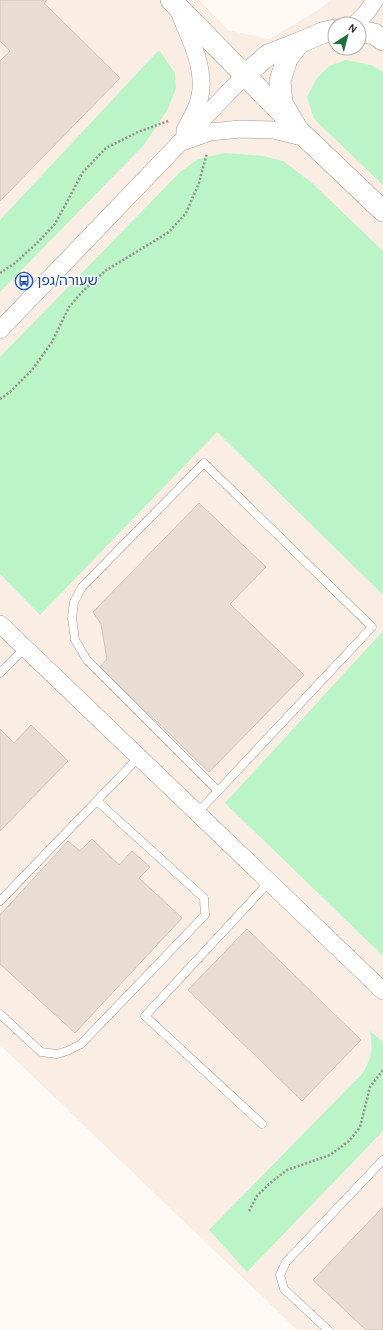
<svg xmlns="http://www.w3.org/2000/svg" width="383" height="1330" viewBox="0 0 383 1330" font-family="'Alegreya Sans','Noto Sans Hebrew',sans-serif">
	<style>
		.built { fill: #faede4; fill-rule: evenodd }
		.green { fill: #bbf5c7 }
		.building { fill: #e9dcd2; stroke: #d1c3ba }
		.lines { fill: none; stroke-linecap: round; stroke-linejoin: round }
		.service-casing { stroke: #a4988e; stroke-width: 9 }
		.minor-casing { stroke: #a4988e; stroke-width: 18 }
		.tertiary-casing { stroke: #a4988e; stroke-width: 22 }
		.path { stroke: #958f8b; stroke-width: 2.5; stroke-dasharray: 2 2; stroke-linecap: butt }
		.service { stroke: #fff; stroke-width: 8 }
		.minor { stroke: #fff; stroke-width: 17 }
		.tertiary { stroke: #fff; stroke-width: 21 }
		.labels { text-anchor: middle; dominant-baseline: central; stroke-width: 3; stroke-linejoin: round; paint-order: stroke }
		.transit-label { font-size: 14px; fill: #164399; stroke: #fff; text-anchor: start }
	</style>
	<rect width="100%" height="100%" fill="#fff9f5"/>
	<path class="built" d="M0 0H199L228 30 269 39 320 9 330 0H383V1330H297L0 1045ZM335 24H359V48H335Z"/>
	<g class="green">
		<path d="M159 50 175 73 176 88 168 109 144 145 0 292V220Z"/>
		<path d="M346 60 371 65 383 72V185L314 119 307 97 317 78 329 66Z"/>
		<path d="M225 153 263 156 283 161 311 182 383 251V595L217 432 40 615 0 574V357L180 172 198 159Z"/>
		<path d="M383 631V956L225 803Z"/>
		<path d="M370 1031 383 1042V1131L247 1272 209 1230 362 1074C372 1058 373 1049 370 1031Z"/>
	</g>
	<g class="building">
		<path d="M0 0H47L44 3 120 78 0 201V61L10 51 0 41Z"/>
		<path d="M199 503 266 567 230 604 304 675 209 772 100 667 107 659 101 624 93 612Z"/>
		<path d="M31 725 68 761 0 831V729L14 743Z"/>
		<path d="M92 839 119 865 132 851 150 867 139 878 182 918 75 1033 0 964V915L68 841 80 851Z"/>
		<path d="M247 929 361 1040 302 1101 188 990Z"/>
		<path d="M383 1207V1330H366L313 1280Z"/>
	</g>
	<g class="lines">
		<defs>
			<g id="service">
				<path d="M0 673 25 648"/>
				<path d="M197 813 218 791 372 627 204 463 82 587 74 602 72 618 75 640 87 660 218 791"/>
				<path d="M0 901 139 757"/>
				<path d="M0 1014 41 1052 57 1054 67 1051 81 1044 205 915 204 898 97 801"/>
				<path d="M262 1124 145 1016 269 882"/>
				<path d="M328 1330 284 1289 280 1275 286 1262 383 1160"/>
			</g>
			<g id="minor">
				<path d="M178 9C188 35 203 61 201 89 200 104 192 117 185 130"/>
				<path d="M355 24 366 13 375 0"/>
				<path d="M182 142 210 132 241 129 274 130 306 138"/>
				<path d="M0 330 245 75"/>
				<path d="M0 624 383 991"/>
			</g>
			<g id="tertiary">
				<path d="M171 0 287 118"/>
				<path d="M335 30 322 33 299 43 287 59 280 81 282 103 298 130 383 211"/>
				<path d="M359 31 374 34 383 40"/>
				<path d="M245 75 268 55 299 43"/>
			</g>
		</defs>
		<use href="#service" class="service-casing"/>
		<use href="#minor" class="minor-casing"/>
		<use href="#tertiary" class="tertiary-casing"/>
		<g class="path">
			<path d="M0 273 15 263 37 243 55 224 83 172 106 148 138 132 168 121"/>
			<path d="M0 399 11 391 32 370 52 342 69 307 83 291 105 271 169 232 186 213 199 183 207 153"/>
			<path d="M249 1211 257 1196 269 1184 287 1170 330 1155 349 1141 360 1127 370 1087 383 1070"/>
		</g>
		<use href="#service" class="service"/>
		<use href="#minor" class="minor"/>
		<use href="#tertiary" class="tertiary"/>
	</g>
	<defs>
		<symbol id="bus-ring" viewBox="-11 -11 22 22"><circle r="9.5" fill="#fff" stroke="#1a4fb4" stroke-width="1.5"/><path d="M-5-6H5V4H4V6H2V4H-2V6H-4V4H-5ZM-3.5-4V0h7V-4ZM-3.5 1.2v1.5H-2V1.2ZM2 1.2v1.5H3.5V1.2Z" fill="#1a4fb4"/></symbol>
	</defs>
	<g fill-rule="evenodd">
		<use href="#bus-ring" x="14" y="271" width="20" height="20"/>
	</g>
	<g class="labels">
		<g class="transit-label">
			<text x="37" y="281">שעורה/גפן</text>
		</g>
	</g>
	<g transform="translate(347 36) rotate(36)"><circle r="19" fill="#ffffff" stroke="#b1afad"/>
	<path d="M0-3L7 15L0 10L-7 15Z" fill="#226d3a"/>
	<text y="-6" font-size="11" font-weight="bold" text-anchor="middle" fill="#3c3632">N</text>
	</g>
</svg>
